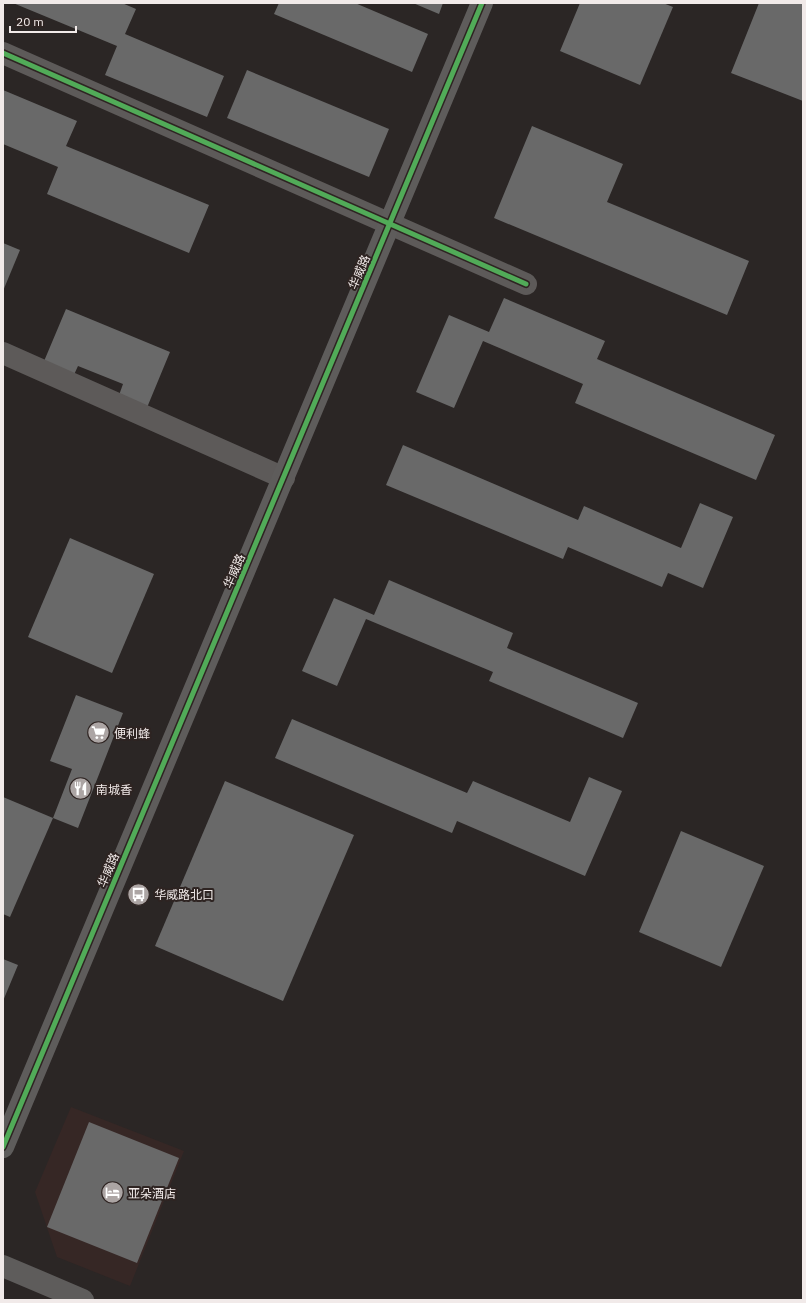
<svg xmlns="http://www.w3.org/2000/svg" width="806" height="1303" viewBox="0 0 806 1303" font-family="'IBM Plex Sans','Noto Sans SC',sans-serif">
	<style>
		.built { fill: #362725 }
		.building { fill: #696969 }
		.lines { fill: none; stroke-linecap: round; stroke-linejoin: round }
		.street { stroke: #5d5a59; stroke-width: 22 }
		.secondary { stroke: #5e5c5b; stroke-width: 22 }
		.cycleway-casing { stroke: #2e2422; stroke-width: 8 }
		.cycleway { stroke: #51ab58; stroke-width: 5 }
		.labels { text-anchor: middle; dominant-baseline: central; stroke-width: 4; stroke-linejoin: round; paint-order: stroke }
		.street-label { font-size: 12px; fill: #f1eae9; stroke: #2e2422 }
		.poi-label { font-size: 12px; fill: #f1eae9; stroke: #2e2422; text-anchor: start }
	</style>
	<rect width="100%" height="100%" fill="#2b2625"/>
	<path class="built" d="M71 1107 184 1151 130 1286 57 1257 35 1192Z"/>
	<g class="building">
		<path d="M13 3H122L136 9 125 34 224 76 207 117 105 75 117 46Z"/>
		<path d="M279 3H355L428 34 412 72 274 14Z"/>
		<path d="M413 3H443L439 14Z"/>
		<path d="M580 3H663L673 7 640 85 560 51Z"/>
		<path d="M759 3H789L792 4 793 3H803V101L731 73Z"/>
		<path d="M247 70 389 129 369 177 227 118Z"/>
		<path d="M3 90 77 121 66 146 209 205 189 253 47 194 58 167 3 144Z"/>
		<path d="M532 126 623 164 607 202 749 261 727 315 494 218Z"/>
		<path d="M3 243 20 250 3 291Z"/>
		<path d="M504 298 605 341 597 359 775 435 756 480 575 403 583 384 483 341 454 408 416 392 449 315 489 332Z"/>
		<path d="M66 309 170 352 146 410 118 398 123 384 78 366 72 379 42 366Z"/>
		<path d="M403 445 578 520 584 506 681 548 700 503 733 517 703 588 668 573 662 587 568 547 563 559 386 485Z"/>
		<path d="M70 538 154 574 112 673 28 637Z"/>
		<path d="M389 580 513 633 507 648 638 703 623 738 489 681 493 672 366 619 337 686 302 671 334 598 374 615Z"/>
		<path d="M76 695 123 713 78 828 53 818 72 769 50 761Z"/>
		<path d="M292 719 467 793 473 781 570 822 589 777 622 791 585 876 457 821 452 833 275 758Z"/>
		<path d="M225 781 354 835 283 1001 155 946Z"/>
		<path d="M3 797 53 818 10 917 3 914Z"/>
		<path d="M681 831 764 866 721 967 639 932Z"/>
		<path d="M3 959 18 965 3 1001Z"/>
		<path d="M89 1122 179 1158 137 1263 47 1227Z"/>
	</g>
	<g class="lines">
		<g class="street">
			<path d="M3 53 526 284"/>
			<path d="M3 353 284 478"/>
		</g>
		<g class="secondary">
			<path d="M3 1147 482 3"/>
			<path d="M3 1266 83 1300"/>
		</g>
		<defs>
			<g id="cycleway">
				<path d="M3 53 526 284"/>
				<path d="M3 1147 482 3"/>
			</g>
		</defs>
		<use href="#cycleway" class="cycleway-casing"/>
		<use href="#cycleway" class="cycleway"/>
	</g>
	<defs>
		<symbol id="supermarket-disc" viewBox="-11 -11 22 22"><circle r="9.5" fill="#aca5a4" stroke="#2e2422"/><path d="M-6-5.5h2.5l.6 2H6L4.5 2H-2.5L-4.4-4H-6ZM-1.5 3.2a1.3 1.3 0 1 0 .1 0ZM3 3.2a1.3 1.3 0 1 0 .1 0Z" fill="#fff"/></symbol>
		<symbol id="restaurant-disc" viewBox="-11 -11 22 22"><circle r="9.5" fill="#aca5a4" stroke="#2e2422"/><path d="M-5-6h1v4h1v-4h1v4h1v-4h1v5L-1.5 .5V6h-2V.5L-5-1ZM5-6V6H3V1.5H1.5Q1.5-4 5-6Z" fill="#fff"/></symbol>
		<symbol id="bus-disc" viewBox="-11 -11 22 22"><circle r="9.5" fill="#aca5a4" stroke="#2e2422"/><path d="M-5-6H5V4H4V6H2V4H-2V6H-4V4H-5ZM-3.5-4V0h7V-4ZM-3.5 1.2v1.5H-2V1.2ZM2 1.2v1.5H3.5V1.2Z" fill="#fff"/></symbol>
		<symbol id="hotel-disc" viewBox="-11 -11 22 22"><circle r="9.5" fill="#aca5a4" stroke="#2e2422"/><path d="M-6-4.5h1.5V1H6V5H4.5V3h-9V5H-6ZM-4 0a1.8 1.8 0 1 1 3.6 0ZM.5 0V-2.5h3Q6-2.5 6 0Z" fill="#fff"/></symbol>
	</defs>
	<g fill-rule="evenodd">
		<use href="#supermarket-disc" x="86" y="720" width="25" height="25"/>
		<use href="#restaurant-disc" x="68" y="776" width="25" height="25"/>
		<use href="#bus-disc" x="126" y="882" width="25" height="25"/>
		<use href="#hotel-disc" x="100" y="1180" width="25" height="25"/>
	</g>
	<g class="labels">
		<g class="street-label">
			<text transform="translate(359 272) rotate(-67)">华威路</text>
			<text transform="translate(234 571) rotate(-67)">华威路</text>
			<text transform="translate(108 870) rotate(-67)">华威路</text>
		</g>
		<g class="poi-label">
			<text x="114" y="733">便利蜂</text>
			<text x="96" y="789">南城香</text>
			<text x="154" y="894">华威路北口</text>
			<text x="128" y="1193">亚朵酒店</text>
		</g>
	</g>
	<rect width="806" height="1303" fill="none" stroke="#f1eae9" stroke-width="8"/>
	<path d="M10 26v6h66v-6" fill="none" stroke="#f1eae9" stroke-width="2"/>
	<text x="16" y="26" font-size="12" fill="#f1eae9" stroke="#2e2422" stroke-width="3" paint-order="stroke">20 m</text>
</svg>
